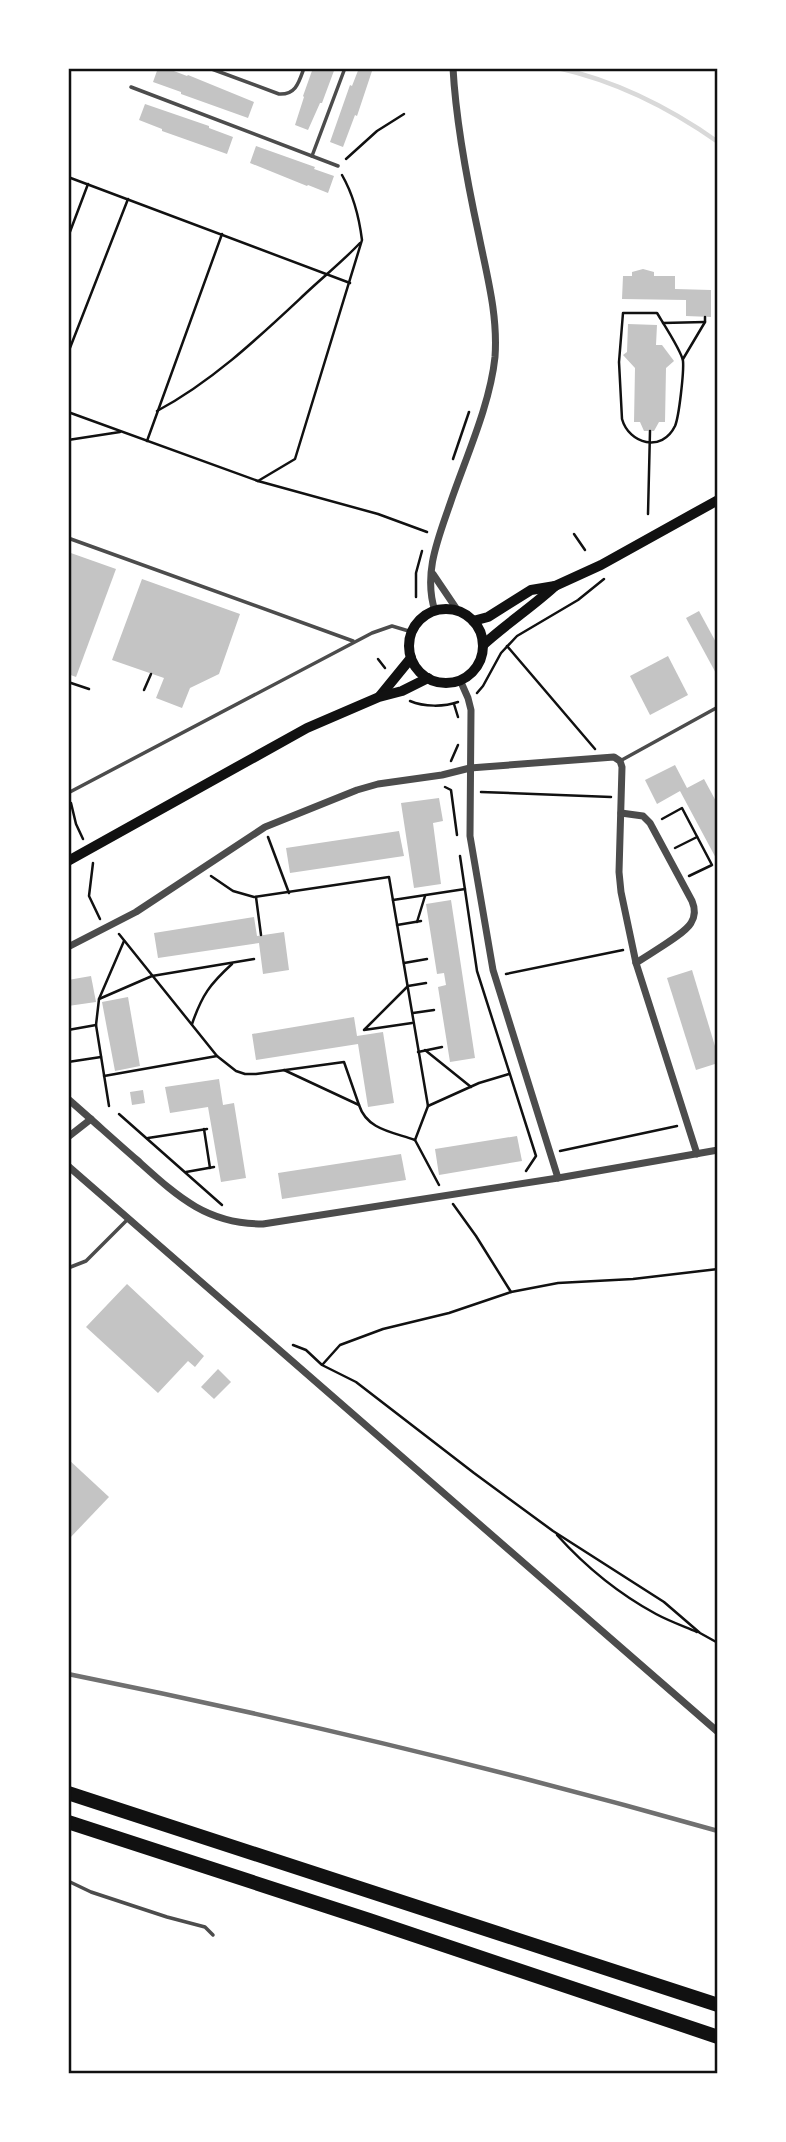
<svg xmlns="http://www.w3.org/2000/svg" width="786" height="2142" viewBox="0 0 786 2142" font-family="Mulish,sans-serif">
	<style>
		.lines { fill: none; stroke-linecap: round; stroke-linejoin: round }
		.stream { stroke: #d9d9d9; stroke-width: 4.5 }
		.building { fill: #c4c4c4 }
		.path { stroke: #111; stroke-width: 2.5 }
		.service { stroke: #4c4c4c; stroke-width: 3.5 }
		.minor { stroke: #4c4c4c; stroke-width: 7 }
		.secondary { stroke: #111; stroke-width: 10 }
		.motorway { stroke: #111; stroke-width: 14 }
		.rail { stroke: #707070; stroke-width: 4.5 }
		.neatline { fill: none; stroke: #111; stroke-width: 2.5 }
	</style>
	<rect width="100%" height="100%" fill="#fff"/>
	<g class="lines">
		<path class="stream" d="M558 68C616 81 670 108 718 142"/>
	</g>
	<g class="building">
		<path d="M158 68H166L187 76 188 75 254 102 248 118 181 94V92L153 82Z"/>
		<path d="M313 68H335L322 103H320L308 130 295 125 304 97 303 96Z"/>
		<path d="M359 68H373L357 116 355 115 343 147 330 142 350 85 352 86Z"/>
		<path d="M145 104 209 126V128L233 137 227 154 162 131V129L139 120Z"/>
		<path d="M256 146 315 167 314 169 334 176 328 193 308 185 307 186 250 163Z"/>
		<path d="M643 269 654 272V276H675V289L711 290V317L686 316V300L622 299 623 276H632V272Z"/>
		<path d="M628 324 657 325 656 345H662L674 361 666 368 665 422H659L654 431H644L640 422H634L635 368 623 355 627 352Z"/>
		<path d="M68 552 116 569 76 677 68 674Z"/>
		<path d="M142 579 240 614 219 674 190 688 182 708 156 698 164 678 112 660Z"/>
		<path d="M699 611 718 646V677L686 618Z"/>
		<path d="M668 656 688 695 650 715 630 676Z"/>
		<path d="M675 765 687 788 704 779 718 805V862L680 791 657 804 645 780Z"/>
		<path d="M439 798 443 821 433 823 441 884 414 888 401 803Z"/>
		<path d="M399 831 404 856 290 873 286 848Z"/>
		<path d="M451 900 475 1058 450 1062 438 987 446 985 444 973 437 974 426 904Z"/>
		<path d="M254 917 257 936 284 932 289 970 263 974 259 943 158 958 154 933Z"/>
		<path d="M692 970 718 1056V1063L696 1070 667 978Z"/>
		<path d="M91 976 96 1002 68 1006V980Z"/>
		<path d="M128 997 140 1066 115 1071 102 1002Z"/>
		<path d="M354 1017 357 1036 383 1032 394 1103 368 1107 358 1044 256 1060 252 1034Z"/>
		<path d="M219 1079 223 1105 234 1103 246 1178 221 1182 208 1107 170 1113 165 1087Z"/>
		<path d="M143 1090 145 1103 132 1105 130 1092Z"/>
		<path d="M517 1136 522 1161 439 1175 435 1149Z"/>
		<path d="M401 1154 406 1180 282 1199 278 1173Z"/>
		<path d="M127 1284 204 1356 195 1367 188 1361 158 1393 86 1327Z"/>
		<path d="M218 1369 231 1382 214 1399 201 1387Z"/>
		<path d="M68 1459 109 1497 68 1540Z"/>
	</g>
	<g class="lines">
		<g class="path">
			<path d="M346 159 377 131 404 114"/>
			<path d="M68 177 350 283"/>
			<path d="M68 237 88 184"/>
			<path d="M623 313H657C663 323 682 352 683 361 684 372 679 417 675 426 662 453 629 444 622 419L619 362Z"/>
			<path d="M663 323 705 322"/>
			<path d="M68 353 128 199"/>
			<path d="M683 359 705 322V317"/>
			<path d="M157 411C213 381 259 337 305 294 323 277 343 261 360 243"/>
			<path d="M68 412 258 481 378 514 427 532"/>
			<path d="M68 440 120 432"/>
			<path d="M147 441 222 234"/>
			<path d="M453 459 469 412"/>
			<path d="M258 481 295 459 362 240C359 216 354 196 342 175"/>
			<path d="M648 514 650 431"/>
			<path d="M574 534 585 550"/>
			<path d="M416 597V573L422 551"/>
			<path d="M507 646 595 749"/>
			<path d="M378 659 385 668"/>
			<path d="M68 682 89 689"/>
			<path d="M144 690 151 674"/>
			<path d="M477 693 483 686 501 653 517 636 578 600 604 579"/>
			<path d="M410 701C424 707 444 707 458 702"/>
			<path d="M454 704 458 717"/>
			<path d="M451 761 458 745"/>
			<path d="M445 787 451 790 457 835"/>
			<path d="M481 792 611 797"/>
			<path d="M71 803 76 824 83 839"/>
			<path d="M662 819 682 808 712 865 689 876"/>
			<path d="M268 837 289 893"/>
			<path d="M675 848 697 837"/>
			<path d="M460 856 477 971 536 1156 526 1171"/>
			<path d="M93 863 89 896 100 919"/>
			<path d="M211 876 233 891 254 897 389 877 428 1106 415 1140 439 1185"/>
			<path d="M256 897 261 935"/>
			<path d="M393 900 465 889"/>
			<path d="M417 922 425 896"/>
			<path d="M397 925 421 921"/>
			<path d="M119 934 217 1056 236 1071 245 1074H256L344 1062 359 1105"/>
			<path d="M404 963 427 959"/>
			<path d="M506 974 623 950"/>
			<path d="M99 999 124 941"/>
			<path d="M413 1013 434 1010"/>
			<path d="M412 1023 364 1030 408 986 426 983"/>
			<path d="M192 1024C202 995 210 984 232 964"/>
			<path d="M96 1025 99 999 152 976 254 959"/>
			<path d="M68 1030 96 1025 109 1106"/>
			<path d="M425 1050 471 1087"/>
			<path d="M418 1052 442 1047"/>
			<path d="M68 1062 101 1057"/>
			<path d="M284 1070 359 1105C367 1130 393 1132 415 1140"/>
			<path d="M104 1076 217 1056"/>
			<path d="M428 1106 479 1083 509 1074"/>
			<path d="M119 1114 222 1205"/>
			<path d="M204 1129 210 1168"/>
			<path d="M148 1138 207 1129"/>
			<path d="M560 1151 677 1126"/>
			<path d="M186 1172 214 1167"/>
			<path d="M453 1204 476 1236 511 1292"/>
			<path d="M293 1345 306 1350 322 1365 356 1382 474 1473 553 1531 664 1602 700 1633 718 1643"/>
			<path d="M323 1364 340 1345 383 1329 449 1313 511 1292 558 1283 633 1279 718 1269"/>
			<path d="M557 1535C585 1566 619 1594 656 1614 669 1621 683 1626 697 1632"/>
		</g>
		<g class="service">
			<path d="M209 68 279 94C296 95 299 82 304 68"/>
			<path d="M131 87 338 166"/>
			<path d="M312 156 345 68"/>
			<path d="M68 538 353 641"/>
			<path d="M620 761 718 707"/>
			<path d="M68 793 372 633 392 626 412 632"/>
			<path d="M68 1268 86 1261 128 1219"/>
			<path d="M68 1881 91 1892 167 1917 205 1927 213 1935"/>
		</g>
		<g class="minor">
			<path d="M433 574 458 611"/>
			<path d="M435 611C423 574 438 539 450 504 466 457 490 405 495 357 498 315 487 276 479 236 467 181 456 124 453 68"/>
			<path d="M460 680 468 698 471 710 470 836 493 970 558 1178"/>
			<path d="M621 813 643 816 650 823 692 901C695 908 696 915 691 923 685 934 649 954 636 963"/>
			<path d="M68 947 136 912 265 827 357 790 378 784 442 775 470 768 614 757 620 761 622 767 619 872 621 892 636 963 697 1154"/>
			<path d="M68 1099C91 1119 114 1140 137 1160 177 1196 206 1224 263 1224L558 1178 718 1150"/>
			<path d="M68 1137 91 1119"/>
			<path d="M68 1166 718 1732"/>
		</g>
		<g class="secondary">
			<circle cx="446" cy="646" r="37"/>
			<path d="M473 621 488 617 531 590 555 586 601 565 718 500"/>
			<path d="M483 645C506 624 532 607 555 586"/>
			<path d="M380 696 411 658"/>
			<path d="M68 861 307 728 379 697 402 691 428 678"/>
		</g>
		<g class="motorway">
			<path d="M68 1793 718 2005"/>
			<path d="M68 1822 369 1920 718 2037"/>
		</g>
		<path class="rail" d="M68 1674C287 1718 503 1770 718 1831"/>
	</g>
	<rect width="786" height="2142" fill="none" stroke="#ffffff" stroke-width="140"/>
	<rect x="70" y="70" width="646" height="2002" class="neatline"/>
</svg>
